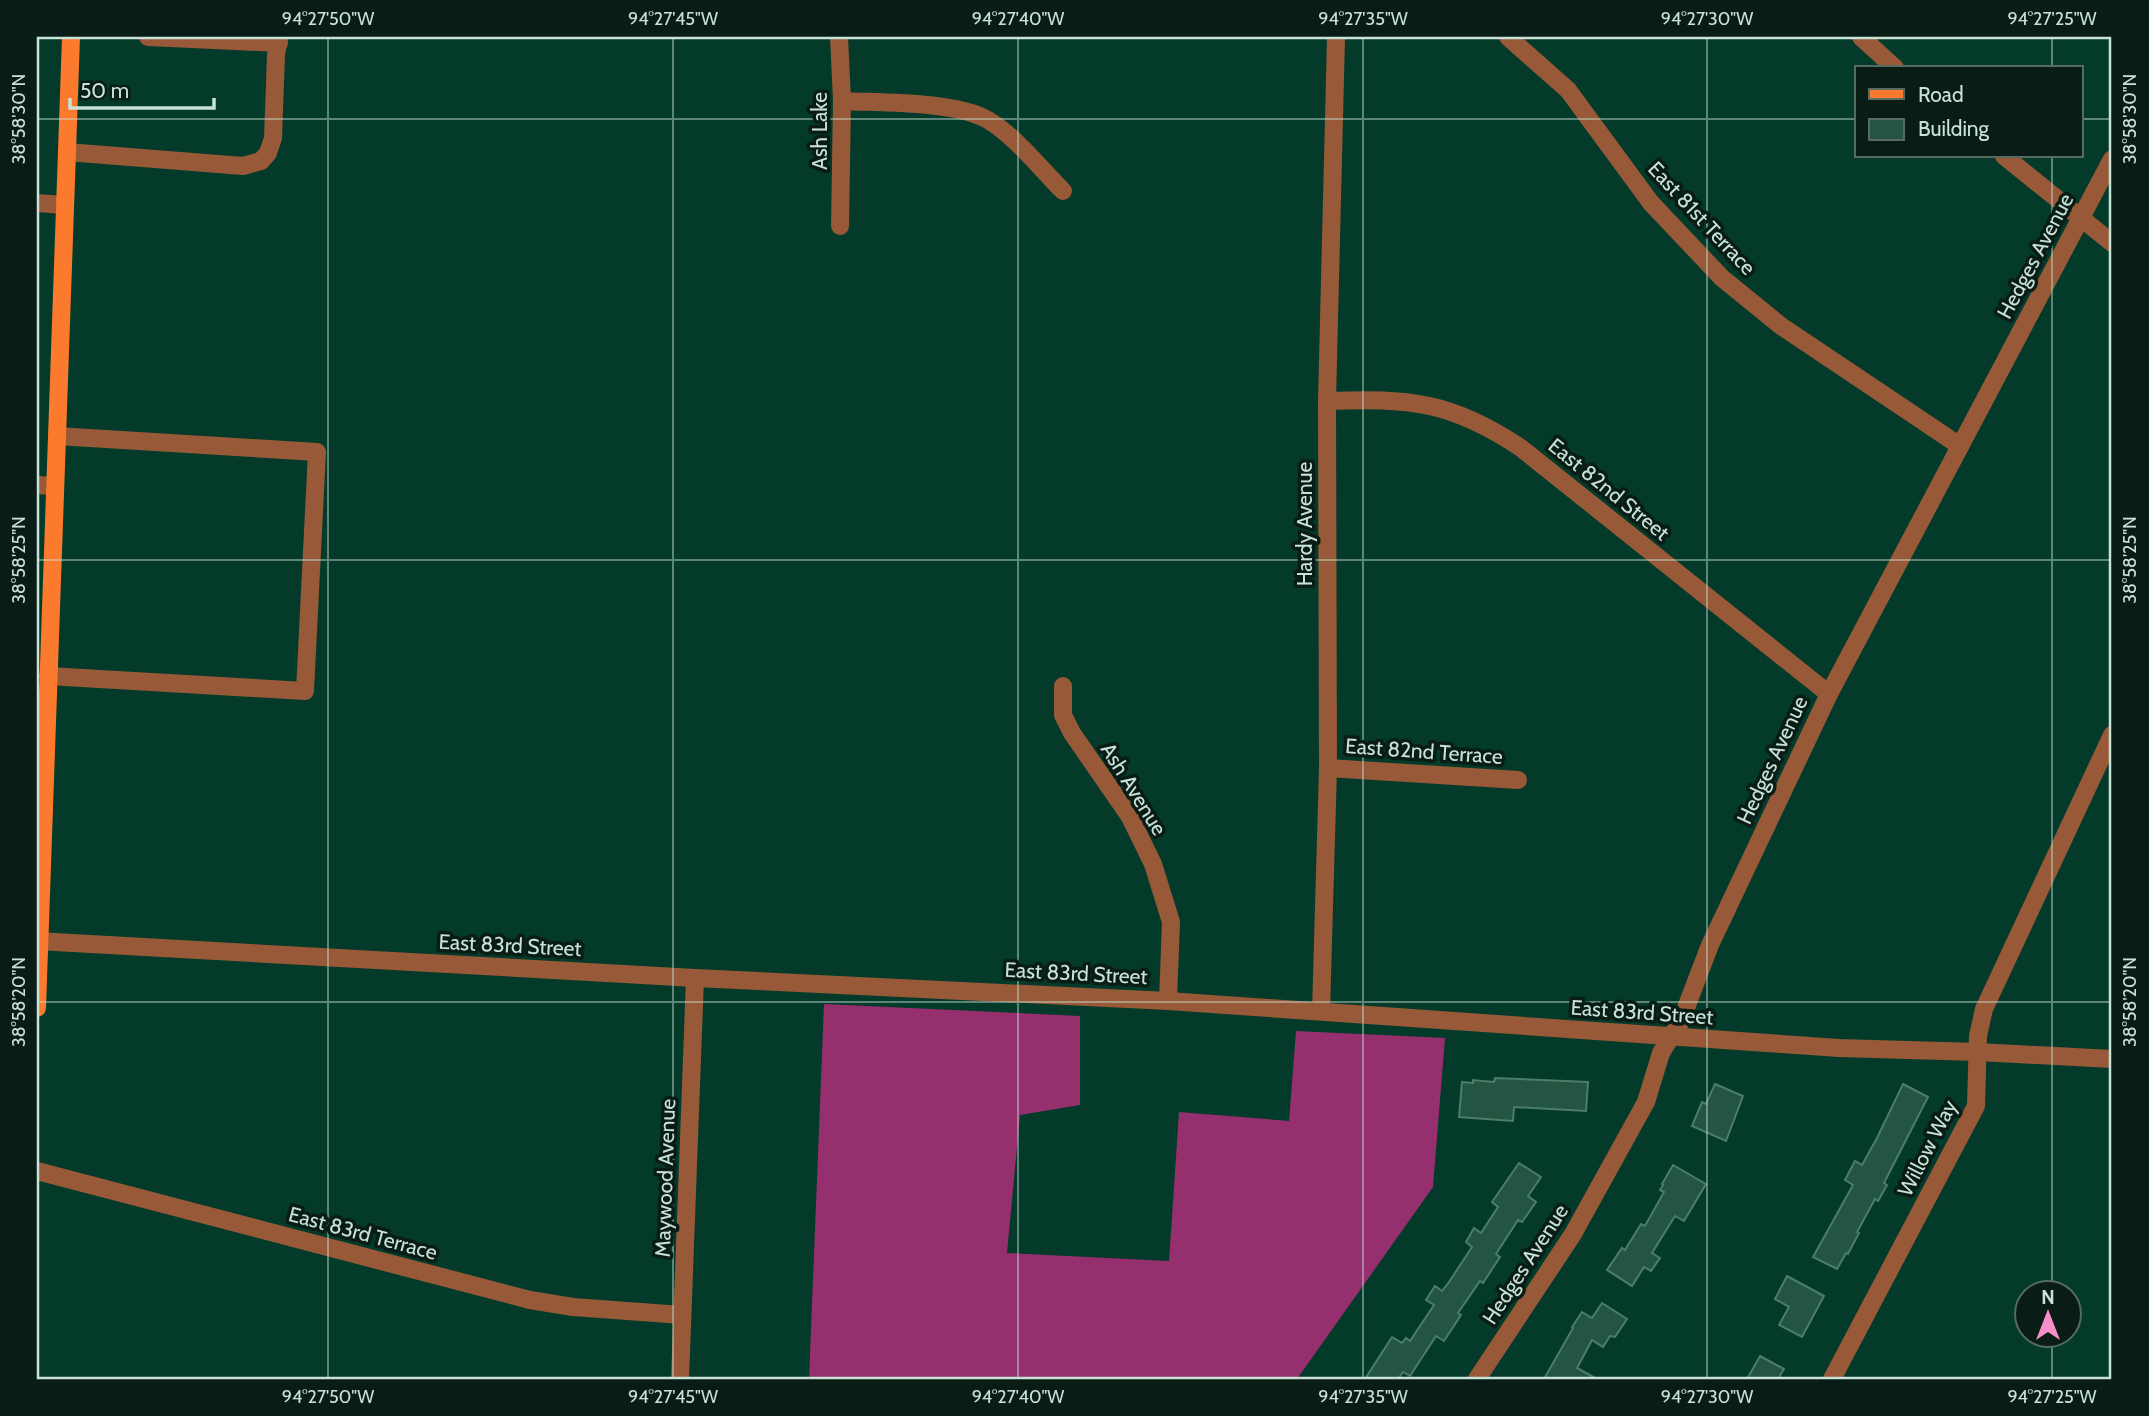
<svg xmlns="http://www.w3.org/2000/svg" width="2149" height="1416" viewBox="0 0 2149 1416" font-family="Cabin,sans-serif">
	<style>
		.forest { fill: #952f6d }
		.building { fill: #245543; stroke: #4c7d69; stroke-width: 2 }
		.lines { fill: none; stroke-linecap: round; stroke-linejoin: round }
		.minor { stroke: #975938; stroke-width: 18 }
		.major { stroke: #fb7a2d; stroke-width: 18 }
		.ticks { fill: none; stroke: #c9e2d7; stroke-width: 2; stroke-opacity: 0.45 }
		.labels { text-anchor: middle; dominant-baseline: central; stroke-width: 7; stroke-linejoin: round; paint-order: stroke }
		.street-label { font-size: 21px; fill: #c9e2d7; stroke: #091d16 }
		.neatline { fill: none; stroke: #c9e2d7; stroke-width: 2.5 }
		.ticks-label { font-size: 18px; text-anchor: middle; fill: #c9e2d7 }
	</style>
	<rect width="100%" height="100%" fill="#043a2a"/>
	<path class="forest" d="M824 1004 1080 1016V1105L1020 1115 1007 1253 1169 1261 1179 1112 1289 1121 1296 1031 1445 1038 1433 1187 1297 1379H809Z"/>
	<g class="building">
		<path d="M1495 1078 1588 1082 1586 1111 1514 1107 1513 1121 1459 1117 1462 1082 1473 1083V1080L1494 1082Z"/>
		<path d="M1715 1084 1743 1096 1726 1141 1692 1126 1702 1102 1706 1104Z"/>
		<path d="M1903 1084 1928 1097 1884 1183 1887 1185 1878 1201 1875 1199 1857 1232 1859 1233 1848 1254 1846 1253 1837 1269 1813 1257 1853 1185 1845 1180 1855 1161 1862 1165 1877 1138Z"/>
		<path d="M1519 1163 1541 1177 1528 1196 1536 1202 1522 1222 1518 1220 1496 1254 1500 1257 1483 1283 1480 1281 1458 1313 1461 1315 1444 1341 1436 1336 1410 1376 1403 1372 1398 1379H1365L1392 1337 1402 1343 1406 1338 1410 1341 1434 1305 1426 1300 1435 1286 1442 1291 1449 1282 1472 1247 1466 1242 1474 1228 1481 1233 1498 1207 1492 1202Z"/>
		<path d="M1673 1165 1706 1184 1684 1221 1675 1216 1652 1253 1660 1258 1651 1271 1644 1267 1632 1286 1607 1270 1622 1248 1625 1250 1641 1224 1645 1226 1664 1192 1660 1190 1663 1185 1662 1184Z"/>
		<path d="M1787 1276 1824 1296 1802 1337 1779 1325 1789 1307 1775 1299Z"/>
		<path d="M1602 1303 1627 1319 1615 1337 1610 1336 1603 1347 1592 1340 1577 1368 1597 1379H1544L1573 1328 1572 1327 1582 1312 1592 1318Z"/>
		<path d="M1760 1356 1784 1369 1778 1379H1747Z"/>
	</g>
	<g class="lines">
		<g class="minor">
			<path d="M148 37 279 43"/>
			<path d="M839 37 842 101 840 226"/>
			<path d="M1508 37 1568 90 1651 203 1722 278 1781 326 1960 446"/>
			<path d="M1861 37 1895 68"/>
			<path d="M842 101C881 103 955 101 988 120 1015 136 1041 169 1063 191"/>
			<path d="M67 152 243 166 261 161 268 153 273 138 276 55 279 37"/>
			<path d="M2004 156 2112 243"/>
			<path d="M37 203 65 205"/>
			<path d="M1327 401C1409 398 1451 401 1521 448L1829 694"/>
			<path d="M37 485 55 486"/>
			<path d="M48 676 305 691 317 452 57 436"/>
			<path d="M1063 686V715L1072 733 1130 817 1153 864 1171 922 1168 1001"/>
			<path d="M1328 768 1518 780"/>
			<path d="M37 941 695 978 1168 1001 1839 1048 1978 1052 2112 1059"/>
			<path d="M1321 1011 1328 768 1327 401 1336 37"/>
			<path d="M37 1171 530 1300 573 1307 682 1315"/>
			<path d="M680 1379 695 978"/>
			<path d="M1477 1379 1573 1234 1646 1102 1661 1053 1681 1021 1710 945 1829 694 2112 159"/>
			<path d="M1832 1379 1976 1106 1978 1036 1984 1009 2112 735"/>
		</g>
		<path class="major" d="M37 1008 71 37"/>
	</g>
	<path class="ticks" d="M328 37V1379M673 37V1379M1018 37V1379M1363 37V1379M1707 37V1379M2052 37V68M37 119H1857M2081 119H2112M2052 156V1294M37 560H2112M37 1002H2112M2052 1336V1379"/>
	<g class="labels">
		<g class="street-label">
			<text transform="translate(819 131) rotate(-90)">Ash Lake</text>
			<text transform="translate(1702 218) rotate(47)">East 81st Terrace</text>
			<text transform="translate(2035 256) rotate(-62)">Hedges Avenue</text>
			<text transform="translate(1609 489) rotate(39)">East 82nd Street</text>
			<text transform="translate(1304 524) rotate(-90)">Hardy Avenue</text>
			<text transform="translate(1424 751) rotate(4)">East 82nd Terrace</text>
			<text transform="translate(1772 760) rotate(-65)">Hedges Avenue</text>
			<text transform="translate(1134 789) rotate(58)">Ash Avenue</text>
			<text transform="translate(510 945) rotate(3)">East 83rd Street</text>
			<text transform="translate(1076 973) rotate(3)">East 83rd Street</text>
			<text transform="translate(1642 1012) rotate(4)">East 83rd Street</text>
			<text transform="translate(1927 1148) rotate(-63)">Willow Way</text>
			<text transform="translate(665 1178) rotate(-88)">Maywood Avenue</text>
			<text transform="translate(363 1233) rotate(15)">East 83rd Terrace</text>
			<text transform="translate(1525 1264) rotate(-57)">Hedges Avenue</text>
		</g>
	</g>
	<rect width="2149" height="1416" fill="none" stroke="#091d16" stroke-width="77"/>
	<rect x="1855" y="66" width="228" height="91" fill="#091d16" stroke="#566c63" stroke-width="2"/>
	<rect x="1869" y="89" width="35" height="10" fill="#fb7a2d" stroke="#566c63" stroke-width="2"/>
	<text x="1918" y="102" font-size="21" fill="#c9e2d7">Road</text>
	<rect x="1869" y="119" width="35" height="21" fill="#245543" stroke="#566c63" stroke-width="2"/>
	<text x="1918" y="136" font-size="21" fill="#c9e2d7">Building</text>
	<g transform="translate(2048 1314)"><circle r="33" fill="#091d16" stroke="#566c63" stroke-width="2"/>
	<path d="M0-5L12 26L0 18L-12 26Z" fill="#f98fc9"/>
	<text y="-10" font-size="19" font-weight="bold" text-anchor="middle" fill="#c9e2d7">N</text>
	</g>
	<path d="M70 98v10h144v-10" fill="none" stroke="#c9e2d7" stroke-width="3.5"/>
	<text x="80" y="98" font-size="21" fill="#c9e2d7" stroke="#091d16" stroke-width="5" paint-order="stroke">50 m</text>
	<rect x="38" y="38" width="2072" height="1340" class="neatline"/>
	<g class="ticks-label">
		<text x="328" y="25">94°27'50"W</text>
		<text x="673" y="25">94°27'45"W</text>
		<text x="1018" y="25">94°27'40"W</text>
		<text x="1363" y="25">94°27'35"W</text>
		<text x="1707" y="25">94°27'30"W</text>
		<text x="2052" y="25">94°27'25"W</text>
		<text transform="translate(19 119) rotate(-90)" y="6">38°58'30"N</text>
		<text transform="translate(2130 119) rotate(-90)" y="6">38°58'30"N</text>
		<text transform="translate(19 560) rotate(-90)" y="6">38°58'25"N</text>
		<text transform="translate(2130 560) rotate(-90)" y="6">38°58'25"N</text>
		<text transform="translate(19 1002) rotate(-90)" y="6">38°58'20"N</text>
		<text transform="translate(2130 1002) rotate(-90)" y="6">38°58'20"N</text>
		<text x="328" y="1403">94°27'50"W</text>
		<text x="673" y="1403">94°27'45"W</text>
		<text x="1018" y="1403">94°27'40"W</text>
		<text x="1363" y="1403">94°27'35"W</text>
		<text x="1707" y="1403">94°27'30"W</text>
		<text x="2052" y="1403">94°27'25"W</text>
	</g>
</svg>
